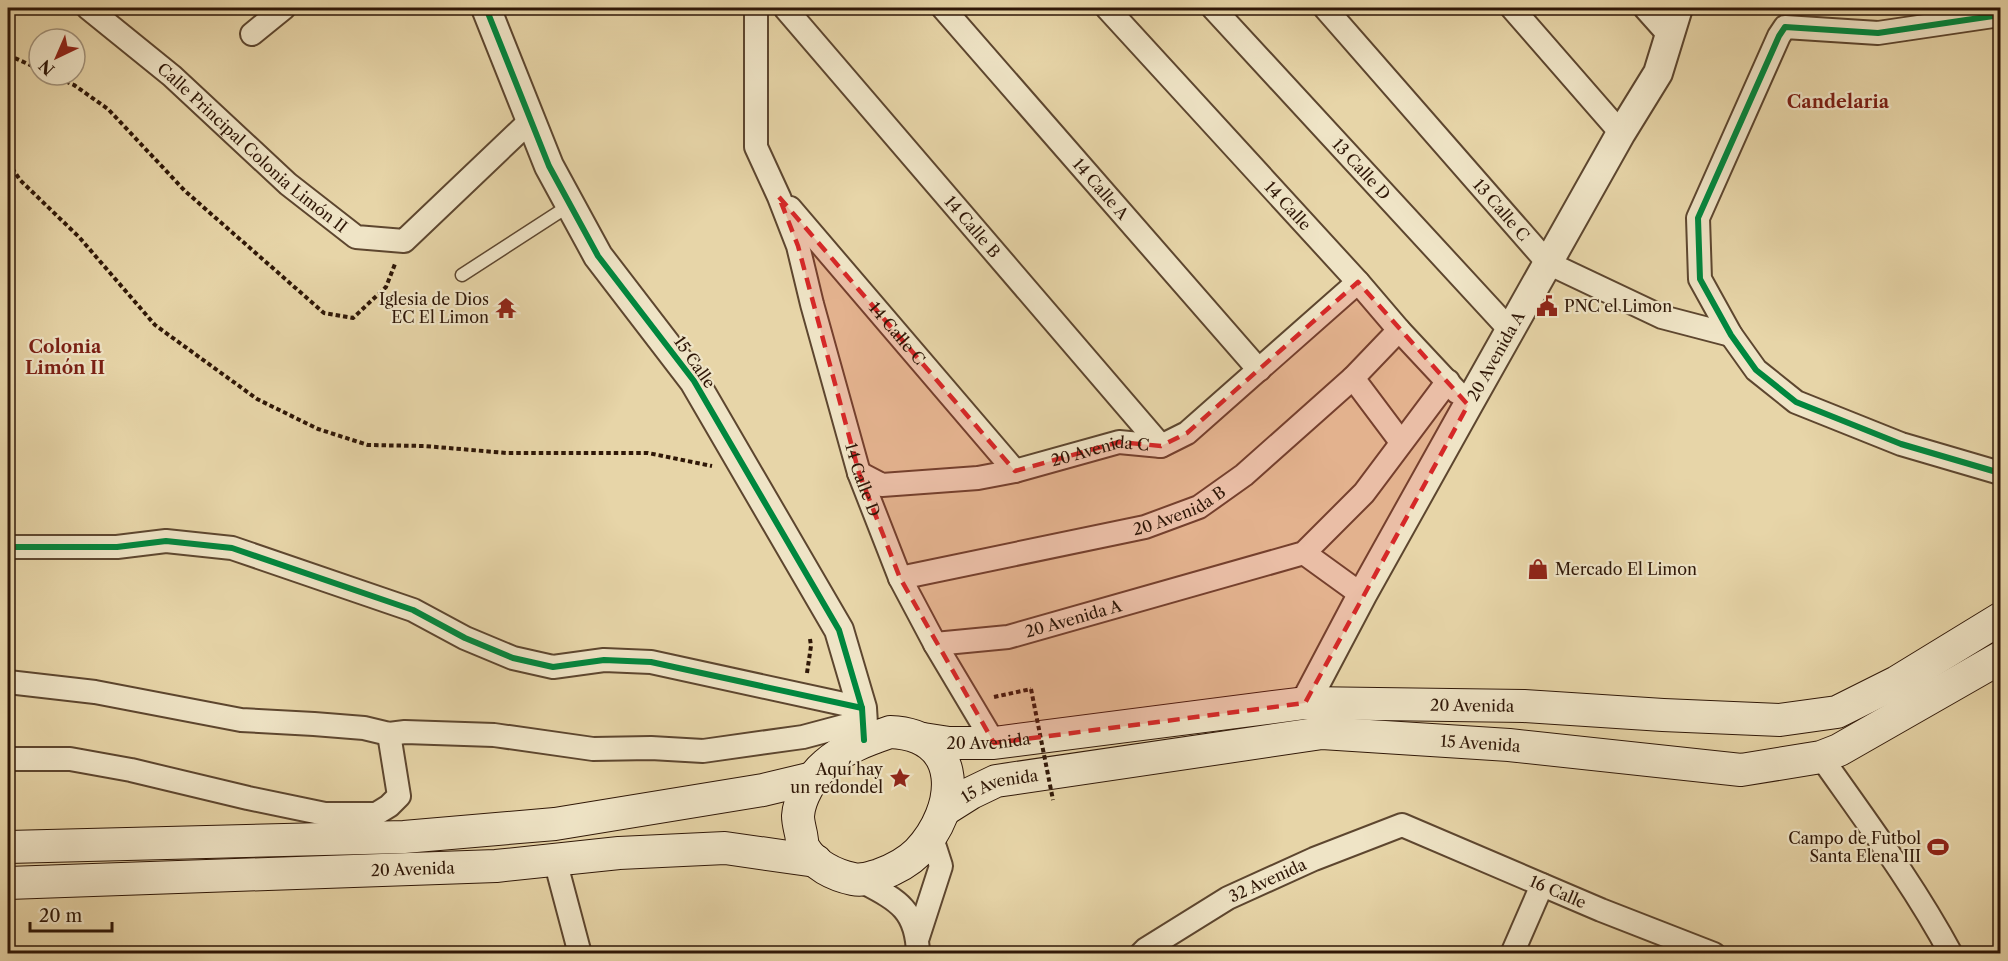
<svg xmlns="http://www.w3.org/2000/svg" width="2008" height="961" viewBox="0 0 2008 961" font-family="'Libre Caslon Text',serif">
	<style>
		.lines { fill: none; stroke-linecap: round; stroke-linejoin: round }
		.service-casing { stroke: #5d462f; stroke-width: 15 }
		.minor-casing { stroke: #5d462f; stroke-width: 26 }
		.tertiary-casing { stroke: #5d462f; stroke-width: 32 }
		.secondary-casing { stroke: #2f1707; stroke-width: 34 }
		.path { stroke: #2f1707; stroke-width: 4; stroke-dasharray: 4.5 3; stroke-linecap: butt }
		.service { stroke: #efe4c6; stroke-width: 12 }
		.minor { stroke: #efe4c6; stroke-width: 22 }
		.tertiary { stroke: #efe4c6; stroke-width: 28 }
		.secondary { stroke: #efe4c6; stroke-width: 32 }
		.path-bridge { stroke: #2f1707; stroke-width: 4; stroke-dasharray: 4.5 3; stroke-linecap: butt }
		.cycleway-casing { stroke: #efe4c6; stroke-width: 10 }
		.cycleway { stroke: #00873e; stroke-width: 6 }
		.marked { fill: #d62828; fill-opacity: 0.2; stroke: #d62828; stroke-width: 4.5; stroke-dasharray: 12 8; stroke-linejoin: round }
		.labels { text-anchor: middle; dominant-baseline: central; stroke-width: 4.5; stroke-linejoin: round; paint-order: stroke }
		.street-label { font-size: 16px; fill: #2f1707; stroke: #efe4c6 }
		.poi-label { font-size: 16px; fill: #2f1707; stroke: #efe4c6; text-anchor: end }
		.neighbourhood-label { font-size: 18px; font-weight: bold; fill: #7a1f14; stroke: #efe4c6 }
	</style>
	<rect width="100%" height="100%" fill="#e7d5a8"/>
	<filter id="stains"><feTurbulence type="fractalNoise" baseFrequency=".00333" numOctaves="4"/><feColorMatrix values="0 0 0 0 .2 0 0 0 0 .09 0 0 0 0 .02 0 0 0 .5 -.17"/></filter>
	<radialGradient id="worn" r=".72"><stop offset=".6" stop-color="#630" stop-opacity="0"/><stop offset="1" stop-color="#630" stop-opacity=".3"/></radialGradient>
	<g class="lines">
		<defs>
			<path id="service" d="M462 275 570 205"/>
			<g id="minor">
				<path id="s1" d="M88 8 172 76 288 184 356 237 404 241 531 120"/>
				<path id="s2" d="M756 8V147L779 197 798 246 812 304 859 473 900 578 935 644 994 743"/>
				<path id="s3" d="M785 8 1161 446"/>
				<path id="s4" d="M943 8 1259 370"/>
				<path id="s5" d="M1107 8 1358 282 1399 330 1457 392"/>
				<path id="s6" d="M1213 8 1510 330"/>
				<path id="s7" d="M1325 8 1548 263 1662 317 1731 335"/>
				<path d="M1512 8 1621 133"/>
				<path d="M1645 8 1670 36"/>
				<path d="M2000 15 1878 33 1785 27 1779 36 1698 218 1700 279 1731 335 1756 370 1796 402 1901 444 2000 473"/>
				<path d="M252 34 284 8"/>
				<path id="s8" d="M790 208 1015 471"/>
				<path d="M1353 378 1401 442"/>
				<path id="s9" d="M859 473 882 485 978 478 1015 471 1119 442 1161 446 1187 433 1358 282"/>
				<path d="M8 547H117L166 541 232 548 413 610 465 638 513 658 553 667 604 660 651 662 862 708"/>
				<path d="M1304 553 1362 595"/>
				<path id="s10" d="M900 578 1145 527 1199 507 1244 475 1353 378 1399 330"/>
				<path id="s11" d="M935 644 1008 637 1304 553 1364 493 1448 381"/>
				<path d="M8 682 95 692 241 720 314 724 364 728 389 734 405 732 494 735 593 749 651 748 703 751 803 737 863 721"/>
				<path d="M1821 757C1866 821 1914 885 1951 954"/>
				<path d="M8 759H70L131 770 248 798 325 814H376L389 806 399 796 389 734"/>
				<path d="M555 860 580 954"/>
				<path d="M861 881C897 900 917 909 918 954"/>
				<path d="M918 937 941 866 931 835"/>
				<path id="s12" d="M1141 954 1146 949 1228 898 1314 859 1402 825 1601 910 1714 954"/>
				<path d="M1512 954 1542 885"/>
			</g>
			<g id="tertiary">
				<path d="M486 8 549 166 598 256 694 381 839 630 862 708 864 740"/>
				<path id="s13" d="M1305 703 1362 595 1468 405 1621 133 1658 73 1678 8"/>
			</g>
			<g id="secondary">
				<path d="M890 732C965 735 959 809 918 852 907 863 893 870 879 875 869 878 863 881 853 879 834 875 814 865 804 848 802 844 802 839 801 834 800 829 798 822 798 816 799 799 812 776 825 765 844 748 867 740 890 732Z"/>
				<path id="s14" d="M923 739 949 743H994L1305 703 1524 706 1663 715 1780 720 1837 712 1897 682 2000 619"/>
				<path id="s15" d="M944 810 971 793 996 781 1322 733 1509 745 1741 770 1821 757 1839 750 2000 658"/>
				<path d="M8 847 404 837 555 824 763 790 813 778"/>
				<path id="s16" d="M8 883 496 866 619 853 725 848 816 861"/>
			</g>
		</defs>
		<use href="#service" class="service-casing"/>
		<use href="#minor" class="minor-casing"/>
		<use href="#tertiary" class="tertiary-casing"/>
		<use href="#secondary" class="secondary-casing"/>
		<g class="path">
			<path d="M8 55 39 69"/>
			<path d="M52 75 74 85 108 109 185 191 324 313 353 318 386 287 395 264"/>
			<path d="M8 162 20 180 79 237 155 325 257 399 318 429 368 445 424 446 507 453H648L712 466"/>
			<path d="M807 673 811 646 810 639"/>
			<path d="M994 697 1031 689"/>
		</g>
		<use href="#service" class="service"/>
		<use href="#minor" class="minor"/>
		<use href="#tertiary" class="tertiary"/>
		<use href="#secondary" class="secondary"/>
		<path class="path-bridge" d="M1031 689 1053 800"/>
		<defs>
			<g id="cycleway">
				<path d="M486 8 549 166 598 256 694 381 839 630 862 708 864 740"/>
				<path d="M2000 15 1878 33 1785 27 1779 36 1698 218 1700 279 1731 335 1756 370 1796 402 1901 444 2000 473"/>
				<path d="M8 547H117L166 541 232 548 413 610 465 638 513 658 553 667 604 660 651 662 862 708"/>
			</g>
		</defs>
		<use href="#cycleway" class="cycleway-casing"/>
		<use href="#cycleway" class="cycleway"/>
	</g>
	<path class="marked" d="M779 197 1015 471 1119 442 1161 446 1187 433 1358 282 1468 405 1305 703 994 743 900 578 859 473 798 246Z"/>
	<defs>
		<symbol id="civic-bare" viewBox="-9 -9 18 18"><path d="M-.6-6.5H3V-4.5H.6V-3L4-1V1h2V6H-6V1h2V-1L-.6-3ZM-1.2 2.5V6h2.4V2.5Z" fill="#8f2418" stroke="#efe4c6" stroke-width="2.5" paint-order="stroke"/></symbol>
		<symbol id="temple-bare" viewBox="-9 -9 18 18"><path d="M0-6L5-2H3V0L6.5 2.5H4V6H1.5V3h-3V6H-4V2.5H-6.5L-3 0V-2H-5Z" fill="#8f2418" stroke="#efe4c6" stroke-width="2.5" paint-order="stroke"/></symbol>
		<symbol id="shop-bare" viewBox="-9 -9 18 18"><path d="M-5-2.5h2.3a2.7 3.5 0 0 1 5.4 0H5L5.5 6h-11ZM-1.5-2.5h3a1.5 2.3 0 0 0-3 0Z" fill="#8f2418" stroke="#efe4c6" stroke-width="2.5" paint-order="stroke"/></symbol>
		<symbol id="sight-bare" viewBox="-9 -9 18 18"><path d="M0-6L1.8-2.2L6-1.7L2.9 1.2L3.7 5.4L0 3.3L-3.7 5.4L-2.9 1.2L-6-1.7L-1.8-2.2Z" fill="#8f2418" stroke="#efe4c6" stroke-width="2.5" paint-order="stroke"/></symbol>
		<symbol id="stadium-bare" viewBox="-9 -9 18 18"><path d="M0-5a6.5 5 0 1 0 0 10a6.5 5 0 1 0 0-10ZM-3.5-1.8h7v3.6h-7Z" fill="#8f2418" stroke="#efe4c6" stroke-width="2.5" paint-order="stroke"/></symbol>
	</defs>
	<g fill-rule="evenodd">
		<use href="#civic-bare" x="1532" y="291" width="30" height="30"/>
		<use href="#temple-bare" x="491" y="293" width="30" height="30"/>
		<use href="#shop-bare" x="1523" y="554" width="30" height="30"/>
		<use href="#sight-bare" x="885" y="763" width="30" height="30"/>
		<use href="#stadium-bare" x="1923" y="832" width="30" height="30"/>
	</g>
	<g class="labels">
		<g class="street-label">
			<text stroke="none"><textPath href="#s1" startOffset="216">Calle Principal Colonia Limón II</textPath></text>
			<text stroke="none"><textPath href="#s6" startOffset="219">13 Calle D</textPath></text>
			<text stroke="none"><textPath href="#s4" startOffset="240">14 Calle A</textPath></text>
			<text stroke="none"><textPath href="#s5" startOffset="268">14 Calle</textPath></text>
			<text stroke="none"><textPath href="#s7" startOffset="268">13 Calle C</textPath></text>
			<text stroke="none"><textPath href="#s3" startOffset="288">14 Calle B</textPath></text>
			<text stroke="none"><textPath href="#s8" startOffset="165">14 Calle C</textPath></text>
			<text stroke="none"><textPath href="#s13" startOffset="396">20 Avenida A</textPath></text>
			<text transform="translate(695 362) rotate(55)">15 Calle</text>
			<text stroke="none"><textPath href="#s9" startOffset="248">20 Avenida C</textPath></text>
			<text stroke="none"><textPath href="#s2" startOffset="489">14 Calle D</textPath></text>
			<text stroke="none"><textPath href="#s10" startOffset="288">20 Avenida B</textPath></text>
			<text stroke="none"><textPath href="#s11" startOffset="141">20 Avenida A</textPath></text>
			<text stroke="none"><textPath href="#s14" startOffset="552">20 Avenida</textPath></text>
			<text stroke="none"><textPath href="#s14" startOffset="66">20 Avenida</textPath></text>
			<text stroke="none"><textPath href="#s15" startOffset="548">15 Avenida</textPath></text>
			<text stroke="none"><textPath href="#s15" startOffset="62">15 Avenida</textPath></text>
			<text stroke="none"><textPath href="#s16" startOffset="405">20 Avenida</textPath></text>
			<text stroke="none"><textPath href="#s12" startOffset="147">32 Avenida</textPath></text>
			<text stroke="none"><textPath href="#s12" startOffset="462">16 Calle</textPath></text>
		</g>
		<g class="poi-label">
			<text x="489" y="299">Iglesia de Dios<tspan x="489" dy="18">EC El Limon</tspan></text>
			<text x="1564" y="306" text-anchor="start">PNC el Limon</text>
			<text x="1555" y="569" text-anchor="start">Mercado El Limon</text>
			<text x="883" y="769">Aquí hay<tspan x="883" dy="18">un redondel</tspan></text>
			<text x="1921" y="838">Campo de Futbol<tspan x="1921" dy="18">Santa Elena III</tspan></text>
		</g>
		<g class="neighbourhood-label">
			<text x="1838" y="102">Candelaria</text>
			<text x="65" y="347">Colonia<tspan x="65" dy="21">Limón II</tspan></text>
		</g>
	</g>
	<rect width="2008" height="961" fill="none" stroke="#e7d5a8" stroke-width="30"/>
	<rect x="9" y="9" width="1990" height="943" fill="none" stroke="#2f1707" stroke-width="3"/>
	<rect x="15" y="15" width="1978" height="931" fill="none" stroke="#2f1707" stroke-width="1.5"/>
	<g transform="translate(57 57) rotate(224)"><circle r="28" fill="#efe4c6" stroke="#a2927a" stroke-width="1.5"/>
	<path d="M0-4.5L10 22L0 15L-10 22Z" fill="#8f2418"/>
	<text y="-9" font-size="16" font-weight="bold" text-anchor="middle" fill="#2f1707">N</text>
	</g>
	<path d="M30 922v9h82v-9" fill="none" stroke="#2f1707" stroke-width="3"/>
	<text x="39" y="922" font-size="18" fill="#2f1707" stroke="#efe4c6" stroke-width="4.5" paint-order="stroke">20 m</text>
	<rect width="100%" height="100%" filter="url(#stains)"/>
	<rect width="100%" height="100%" fill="url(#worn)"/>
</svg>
